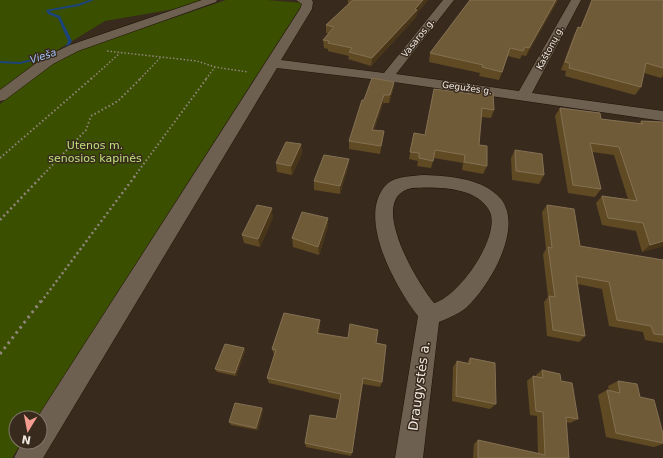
<svg xmlns="http://www.w3.org/2000/svg" width="663" height="458" viewBox="0 0 663 458" font-family="'DejaVu Sans',sans-serif">
	<style>
		.green { fill: #3a4f00 }
		.lines { fill: none; stroke-linecap: round; stroke-linejoin: round }
		.stream { fill: #1b447d; fill-rule: evenodd }
		.minor-casing { stroke: #1f1307; stroke-width: 1 }
		.path-far3 { stroke: #91867b; stroke-width: 1.5; stroke-dasharray: 1.5 2; stroke-linecap: butt }
		.path-far2 { stroke: #91867b; stroke-width: 2; stroke-dasharray: 1.5 2.5; stroke-linecap: butt }
		.path-far1 { stroke: #91867b; stroke-width: 2.5; stroke-dasharray: 2 3; stroke-linecap: butt }
		.path { stroke: #91867b; stroke-width: 3; stroke-dasharray: 2.5 4; stroke-linecap: butt }
		.minor { fill: #6e6051; fill-rule: evenodd }
		.wall { fill: #604a24 }
		.shaded-wall { fill: #493619 }
		.building { fill: #705b38; stroke: #847153 }
		.labels { text-anchor: middle; dominant-baseline: central; stroke-width: 3; stroke-linejoin: round; paint-order: stroke }
		.far-street-label { font-size: 9px; fill: #f1e8e0; stroke: #382b1e }
		.far-water-label { font-size: 10px; font-style: italic; fill: #a2c6fa; stroke: #382b1e }
		.park-label { font-size: 11px; fill: #bbe079; stroke: #382b1e }
		.near-street-label { font-size: 13px; fill: #f1e8e0; stroke: #382b1e }
	</style>
	<rect width="100%" height="100%" fill="#382b1e"/>
	<g class="green">
		<path d="M0 0H207L175 9 105 21 33 65 0 90Z"/>
		<path d="M226 0H267L303 3 37 418H16V442H22L12 458H0V104L58 59 82 49Z"/>
	</g>
	<g class="lines">
		<g class="stream">
			<path d="M89 0H94L79 6 50 11V12L60 16 72 41C69 46 67 51 61 51V49L66 46 68 41 58 18 48 14 46 10 78 4Z"/>
			<path d="M49 55H50V57L20 64 0 63V61L20 62Z"/>
		</g>
		<defs>
			<g id="minor">
				<path d="M202 0H217L216 2 78 51 53 64 5 100 0 101V90L43 58 70 45Z"/>
				<path d="M296 0H312L313 2 312 9 281 60 384 73 443 0H454L396 74 519 91 571 0H581L532 93 663 111V121L387 81 277 68 43 458H14L22 442H40V418H37L300 9 302 4Z"/>
				<path d="M424 175C449 176 483 178 501 199 524 228 489 287 466 308 458 314 449 318 439 322L423 458H395L418 316C396 288 354 214 388 183 397 176 413 176 424 175ZM412 188C435 187 475 186 489 210 503 234 459 297 434 303 418 284 365 197 412 188Z"/>
			</g>
		</defs>
		<use href="#minor" class="minor-casing"/>
		<g class="path-far3">
			<path d="M107 51 197 61 215 67 248 72"/>
			<path d="M91 79 120 53"/>
			<path d="M140 79 160 58"/>
			<path d="M206 79 215 67"/>
		</g>
		<g class="path-far2">
			<path d="M0 158 92 78"/>
			<path d="M41 177 86 130 91 116 118 101 141 78"/>
			<path d="M134 177 207 78"/>
		</g>
		<g class="path-far1">
			<path d="M0 220 42 176"/>
			<path d="M41 302 135 176"/>
		</g>
		<path class="path" d="M0 354 41 301"/>
		<use href="#minor" class="minor"/>
	</g>
	<g class="wall">
		<path d="M348 0H428L417 13 416 17 371 66 348 59 349 56 328 51V49L324 48 323 40 329 34 326 33V25L348 4Z"/>
		<path d="M470 0H558L526 56 522 55 520 59 508 56 499 80 479 76 480 73 429 62 430 53Z"/>
		<path d="M592 0H663V76L661 78 644 73 641 87 635 95 565 76 566 71 561 70 574 35 578 27 580 28Z"/>
		<path d="M394 82 393 90 389 103H383L374 130 384 131 380 154 349 149V141L364 100Z"/>
		<path d="M434 89 471 94 472 90 494 110 491 118 482 117 479 145 487 166 483 174 462 170 463 163 434 158 431 168 417 166 418 161 409 159 414 133 425 135Z"/>
		<path d="M560 108 601 119 639 124 641 121 663 122V246L642 252 636 231 602 225 596 203 602 196 628 199 614 155 592 152 601 189 595 197 568 193 555 116Z"/>
		<path d="M301 144 302 153 292 175 277 172 276 163Z"/>
		<path d="M515 150 544 175 539 184 512 180 511 158Z"/>
		<path d="M349 159 348 167 340 194 314 190V181Z"/>
		<path d="M547 205 580 246 663 260V342L662 343 645 340 643 332 609 326 602 289 578 284 585 336 579 342 547 336 544 302 548 297 543 254 546 249 542 212Z"/>
		<path d="M273 217 260 247 244 243 242 235Z"/>
		<path d="M328 218V226L319 255 293 247 292 238Z"/>
		<path d="M320 327 319 333 376 343 382 382 380 387 363 384 351 456 306 447 305 443 336 419 340 400 269 383 267 378 274 355 272 349Z"/>
		<path d="M244 348 245 351 236 376 217 372 215 369Z"/>
		<path d="M470 358 496 404 490 409 452 401 453 367 457 361 467 363Z"/>
		<path d="M542 370 561 381 578 419 570 423 566 422 569 458H473L474 444 478 440 538 453 537 416 530 415 527 381 533 376 537 377 536 375Z"/>
		<path d="M618 381 640 397 663 434V444L654 447 606 437 598 395 607 390 609 391 608 386Z"/>
		<path d="M263 410 258 430 231 425 229 422Z"/>
	</g>
	<g class="shaded-wall">
		<path d="M423 0H428L417 13 416 17 371 66 372 58Z"/>
		<path d="M556 0H558L526 56 529 48Z"/>
		<path d="M394 82 393 90 389 103 390 95Z"/>
		<path d="M384 95 383 103 371 138 372 130Z"/>
		<path d="M384 131 383 139 380 154 381 146Z"/>
		<path d="M301 144 302 153 292 175 291 166Z"/>
		<path d="M349 159 348 167 340 194V186Z"/>
		<path d="M272 208 273 217 260 247 258 239Z"/>
		<path d="M328 218V226L319 255 318 247Z"/>
		<path d="M663 241V246L642 252 650 245Z"/>
		<path d="M320 320V327L317 340V333Z"/>
		<path d="M244 348 245 351 236 376 235 373Z"/>
		<path d="M262 408 263 410 258 430 256 428Z"/>
	</g>
	<g class="building">
		<path d="M353 0H423L415 9 417 10 372 58 349 52 352 48 328 43 329 41 323 40 334 27 326 25Z"/>
		<path d="M470 0H556L529 48 525 47 523 51 510 48 502 72 482 67 483 65 430 53Z"/>
		<path d="M592 0H663V68L646 63 641 87 569 68 570 63 565 62 578 27 581 28Z"/>
		<path d="M372 78 394 82 390 95H384L372 130 384 131 381 146 349 141 362 100H364Z"/>
		<path d="M434 89 472 94V90L493 93 494 110 482 108 479 145 487 146V166L464 162 465 155 435 150 433 161 419 158V153L410 152 414 133 425 135Z"/>
		<path d="M560 108 600 113 601 119 643 124 641 121 663 122V241L650 245 643 223 608 218 602 196 637 201 619 147 590 143 601 189 573 185Z"/>
		<path d="M286 142 301 144 291 166 276 163Z"/>
		<path d="M515 150 542 154 544 175 516 171Z"/>
		<path d="M324 155 349 159 340 186 314 181Z"/>
		<path d="M257 205 272 208 258 239 242 235Z"/>
		<path d="M547 205 574 209 580 246 663 260V335L654 334 651 326 617 320 609 282 576 276 585 336 553 330 549 296 555 297 548 247 552 248Z"/>
		<path d="M302 212 328 218 318 247 292 238Z"/>
		<path d="M284 313 320 320 317 333 348 338 350 324 378 330 376 343 386 345 382 382 363 378 352 453 305 443 310 415 336 419 341 394 267 378 276 350 272 349Z"/>
		<path d="M225 344 244 348 235 373 215 369Z"/>
		<path d="M470 358 495 363 496 404 456 396 457 361 470 364Z"/>
		<path d="M542 370 560 374 561 381 572 383 578 419 566 417 569 458H478V440L545 455 543 412 536 411 533 376 543 378Z"/>
		<path d="M618 381 637 384 640 397 654 400 663 434V443L616 433 607 390 620 393Z"/>
		<path d="M235 403 262 408 256 428 229 422Z"/>
	</g>
	<g class="labels">
		<g class="far-street-label">
			<text transform="translate(418 38) rotate(-51)">Vasaros g.</text>
			<text transform="translate(550 48) rotate(-62)">Kaštonų g.</text>
			<text transform="translate(467 88) rotate(8)">Gegužės g.</text>
		</g>
		<g class="far-water-label">
			<text transform="translate(43 56) rotate(-18)">Vieša</text>
		</g>
		<g class="park-label">
			<text x="95" y="145">Utenos m.<tspan x="95" dy="13">senosios kapinės</tspan></text>
		</g>
		<g class="near-street-label">
			<text transform="translate(419 386) rotate(-82)">Draugystės a.</text>
		</g>
	</g>
	<g transform="translate(28 430) rotate(190)"><circle r="19" fill="#382b1e" stroke="#82776c"/>
	<path d="M0-3L7 15L0 10L-7 15Z" fill="#f59c91"/>
	<text y="-6" font-size="11" font-weight="bold" text-anchor="middle" fill="#f1e8e0">N</text>
	</g>
</svg>
